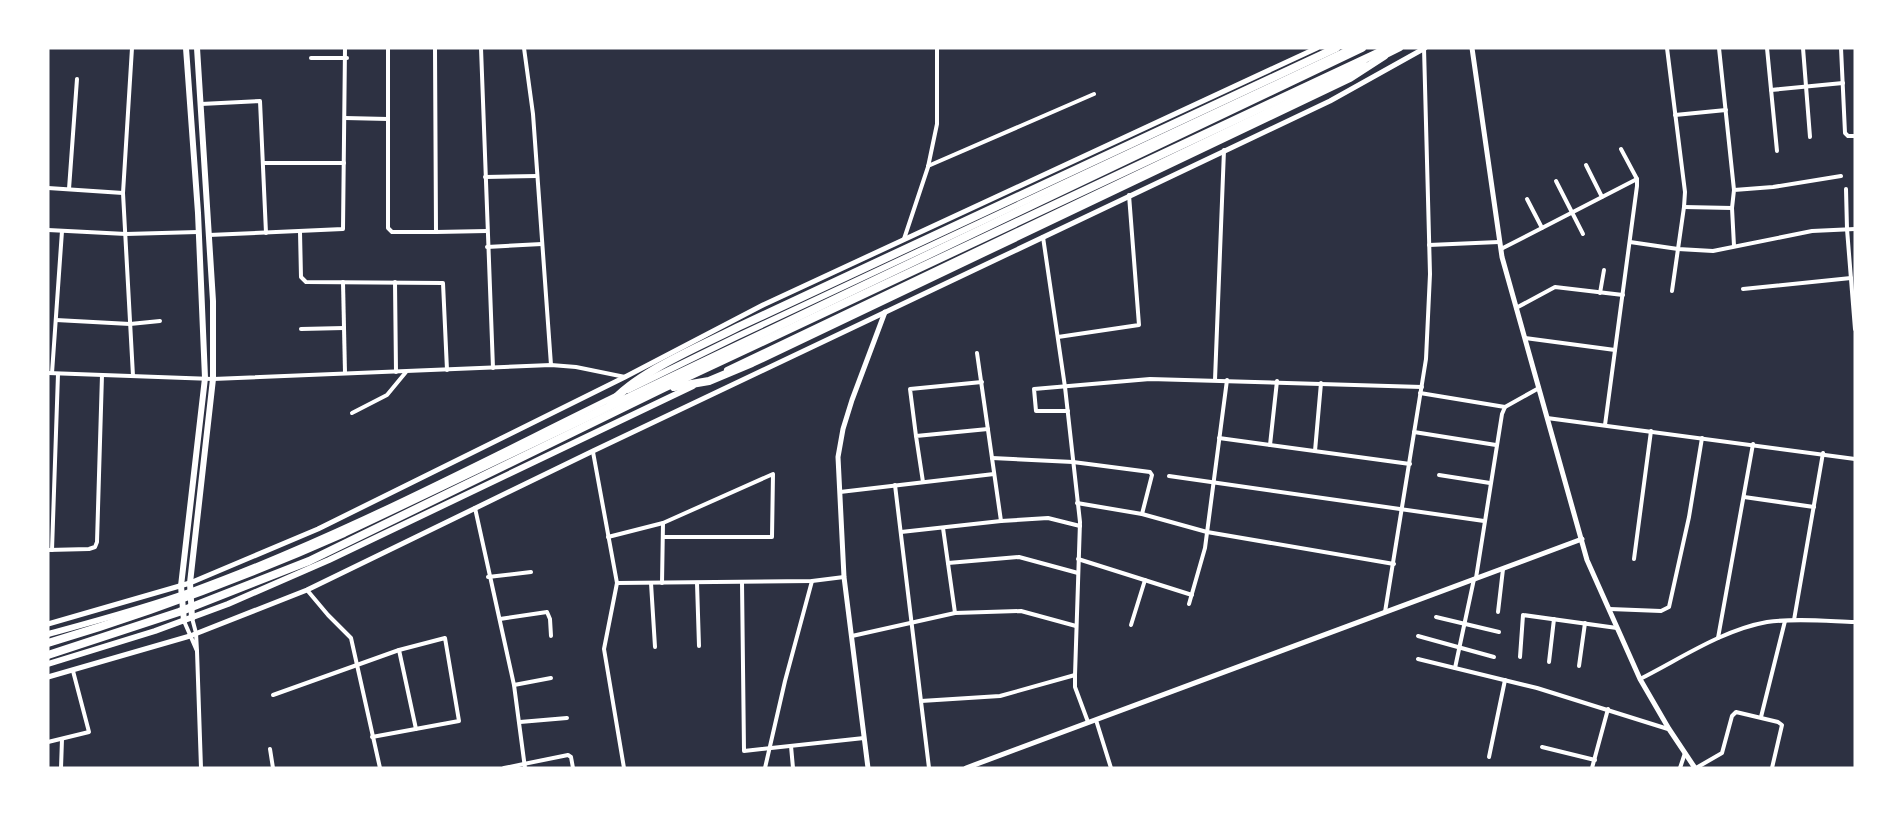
<svg xmlns="http://www.w3.org/2000/svg" width="1903" height="816" viewBox="0 0 1903 816" font-family="'Roboto Condensed',sans-serif">
	<style>
		.lines { fill: none; stroke-linecap: round; stroke-linejoin: round }
		.minor { stroke: #fff; stroke-width: 4 }
		.tertiary { stroke: #fff; stroke-width: 5 }
		.secondary { stroke: #fff; stroke-width: 5 }
		.primary { stroke: #fff; stroke-width: 6 }
		.motorway { stroke: #fff; stroke-width: 8 }
	</style>
	<rect width="100%" height="100%" fill="#2d3142"/>
	<g class="lines">
		<g class="minor">
			<path d="M132 48 123 193 133 376"/>
			<path d="M388 48V228L392 232H436"/>
			<path d="M435 48 436 232 487 231"/>
			<path d="M481 48 493 368"/>
			<path d="M524 48 533 114 551 365"/>
			<path d="M1667 48 1685 192 1684 207 1672 291"/>
			<path d="M1719 48 1734 190"/>
			<path d="M1767 48 1777 151"/>
			<path d="M1803 48 1810 137"/>
			<path d="M1841 48 1845 133 1848 136H1855"/>
			<path d="M311 58H347"/>
			<path d="M1771 90 1843 83"/>
			<path d="M201 104 260 101 266 233"/>
			<path d="M1675 115 1726 110"/>
			<path d="M345 118 388 119"/>
			<path d="M263 163H344"/>
			<path d="M1586 165 1602 197"/>
			<path d="M928 166 1094 94"/>
			<path d="M485 177 537 176"/>
			<path d="M1556 181 1583 234"/>
			<path d="M48 188 123 193"/>
			<path d="M69 189 77 79"/>
			<path d="M1846 189 1847 229 1855 329"/>
			<path d="M1527 199 1542 228"/>
			<path d="M1684 207 1732 208 1734 190 1773 187 1841 176"/>
			<path d="M1732 208 1734 246"/>
			<path d="M48 230 126 234 198 232"/>
			<path d="M300 232 301 277 306 282 443 283 447 370"/>
			<path d="M209 235 343 229 345 48"/>
			<path d="M1043 237 1065 387 1080 522 1075 675V687L1088 722"/>
			<path d="M904 239 928 167 937 124V48"/>
			<path d="M1630 242 1678 249 1713 251 1812 231 1855 229"/>
			<path d="M1429 245 1499 242"/>
			<path d="M487 247 542 244"/>
			<path d="M1501 249 1637 179"/>
			<path d="M343 282 345 373"/>
			<path d="M395 282 396 372"/>
			<path d="M1743 289 1851 278"/>
			<path d="M1600 293 1604 270"/>
			<path d="M1516 308 1555 287 1623 295"/>
			<path d="M56 320 130 324 160 321"/>
			<path d="M301 329 344 328"/>
			<path d="M1058 337 1139 325 1129 195"/>
			<path d="M1525 338 1615 350"/>
			<path d="M977 353 1001 521"/>
			<path d="M48 373 213 379 551 365 576 367 625 377"/>
			<path d="M52 373 62 231"/>
			<path d="M1215 380 1224 150"/>
			<path d="M1420 393 1505 407"/>
			<path d="M1068 411H1036L1034 389 1150 379 1422 387"/>
			<path d="M352 413 387 395 406 372"/>
			<path d="M1547 418 1855 459"/>
			<path d="M1605 425 1637 186V179L1621 149"/>
			<path d="M1414 432 1496 445"/>
			<path d="M916 436 910 389 982 382"/>
			<path d="M1219 438 1410 464"/>
			<path d="M1270 445 1277 381"/>
			<path d="M1315 451 1321 383"/>
			<path d="M593 452 617 583 812 581 844 577"/>
			<path d="M992 458 1073 462 1150 472 1152 475 1142 514"/>
			<path d="M1439 475 1490 483"/>
			<path d="M1169 476 1484 521"/>
			<path d="M923 482 916 436 988 429"/>
			<path d="M895 485 929 768"/>
			<path d="M840 492 994 474"/>
			<path d="M1744 497 1814 507"/>
			<path d="M1077 503 1142 514 1207 532 1394 564"/>
			<path d="M475 508 514 685 525 768"/>
			<path d="M943 528 955 613"/>
			<path d="M901 532 1001 521 1048 518 1080 526"/>
			<path d="M608 537 663 523"/>
			<path d="M48 550 89 549 95 547 97 542 102 375"/>
			<path d="M52 550 58 374"/>
			<path d="M1078 559 1192 595"/>
			<path d="M1634 559 1651 431"/>
			<path d="M948 563 1019 557 1078 573"/>
			<path d="M488 577 531 572"/>
			<path d="M1476 578 1502 414 1505 407 1539 388"/>
			<path d="M742 582 744 751 864 738"/>
			<path d="M617 583 604 649 624 768"/>
			<path d="M651 583 655 647"/>
			<path d="M662 583 663 523 773 474 772 537H663"/>
			<path d="M697 583 699 646"/>
			<path d="M307 590 328 615 351 638 380 768"/>
			<path d="M1189 604 1205 548 1227 380"/>
			<path d="M1610 609 1661 611 1669 607 1689 517 1702 438"/>
			<path d="M1385 612 1426 359 1430 274 1424 48"/>
			<path d="M1498 612 1503 569"/>
			<path d="M1436 617 1499 632"/>
			<path d="M500 619 547 612 550 619 551 636"/>
			<path d="M1794 620 1823 453"/>
			<path d="M184 621 197 651 196 633 192 618"/>
			<path d="M1131 625 1145 580"/>
			<path d="M852 636 955 613 1021 611 1076 626"/>
			<path d="M1418 636 1494 657"/>
			<path d="M1718 638 1753 444"/>
			<path d="M399 650 416 729"/>
			<path d="M197 651 201 768"/>
			<path d="M1520 657 1523 615 1617 628"/>
			<path d="M1418 659 1537 688 1668 729"/>
			<path d="M1549 662 1554 619"/>
			<path d="M1579 666 1585 623"/>
			<path d="M1455 668 1474 579"/>
			<path d="M1640 679C1680 659 1722 630 1767 622 1795 618 1826 621 1855 622"/>
			<path d="M514 685 551 678"/>
			<path d="M273 695 399 650 445 638 459 721 372 737"/>
			<path d="M921 701 1000 696 1075 675"/>
			<path d="M1761 717 1785 621"/>
			<path d="M1096 720 1111 768"/>
			<path d="M520 722 567 718"/>
			<path d="M48 742 89 732 73 671"/>
			<path d="M791 746 793 768"/>
			<path d="M1542 747 1595 760"/>
			<path d="M270 749 273 768"/>
			<path d="M1489 757 1505 680"/>
			<path d="M61 768 62 739"/>
			<path d="M504 768 568 755 571 757 573 768"/>
			<path d="M765 768 785 681 812 581"/>
			<path d="M1592 768 1608 709"/>
			<path d="M1680 768 1685 753"/>
			<path d="M1696 768 1722 753 1732 716 1736 712 1778 722 1782 725 1772 768"/>
		</g>
		<g class="tertiary">
			<path d="M48 624 190 583 318 529 625 377 763 305 1317 48"/>
			<path d="M48 677 190 636 307 590 593 451 1330 101 1425 48"/>
			<path d="M868 768 844 577 838 457 843 429 852 400 885 312"/>
			<path d="M966 768 1582 539"/>
		</g>
		<path class="secondary" d="M1472 48 1502 257 1587 560 1640 679 1669 729 1695 768"/>
		<g class="primary">
			<path d="M1382 57 1400 48"/>
			<path d="M727 370 1365 65"/>
			<path d="M628 390 736 337 1352 48"/>
			<path d="M192 618 190 583 213 379V301L197 48"/>
			<path d="M184 621 181 586 205 378 198 213 186 48"/>
			<path d="M48 634C96 621 145 608 192 591 338 538 477 464 616 396"/>
			<path d="M48 664 155 631 228 604 329 560 693 386"/>
		</g>
		<g class="motorway">
			<path d="M674 387 709 381 752 363 1350 78 1384 56"/>
			<path d="M611 403C637 372 701 346 738 327L1336 48"/>
			<path d="M48 643C149 613 247 576 344 533L1362 48"/>
			<path d="M48 655 179 612 309 561 664 388 1388 48"/>
		</g>
	</g>
	<rect width="1903" height="816" fill="none" stroke="#ffffff" stroke-width="99"/>
</svg>
